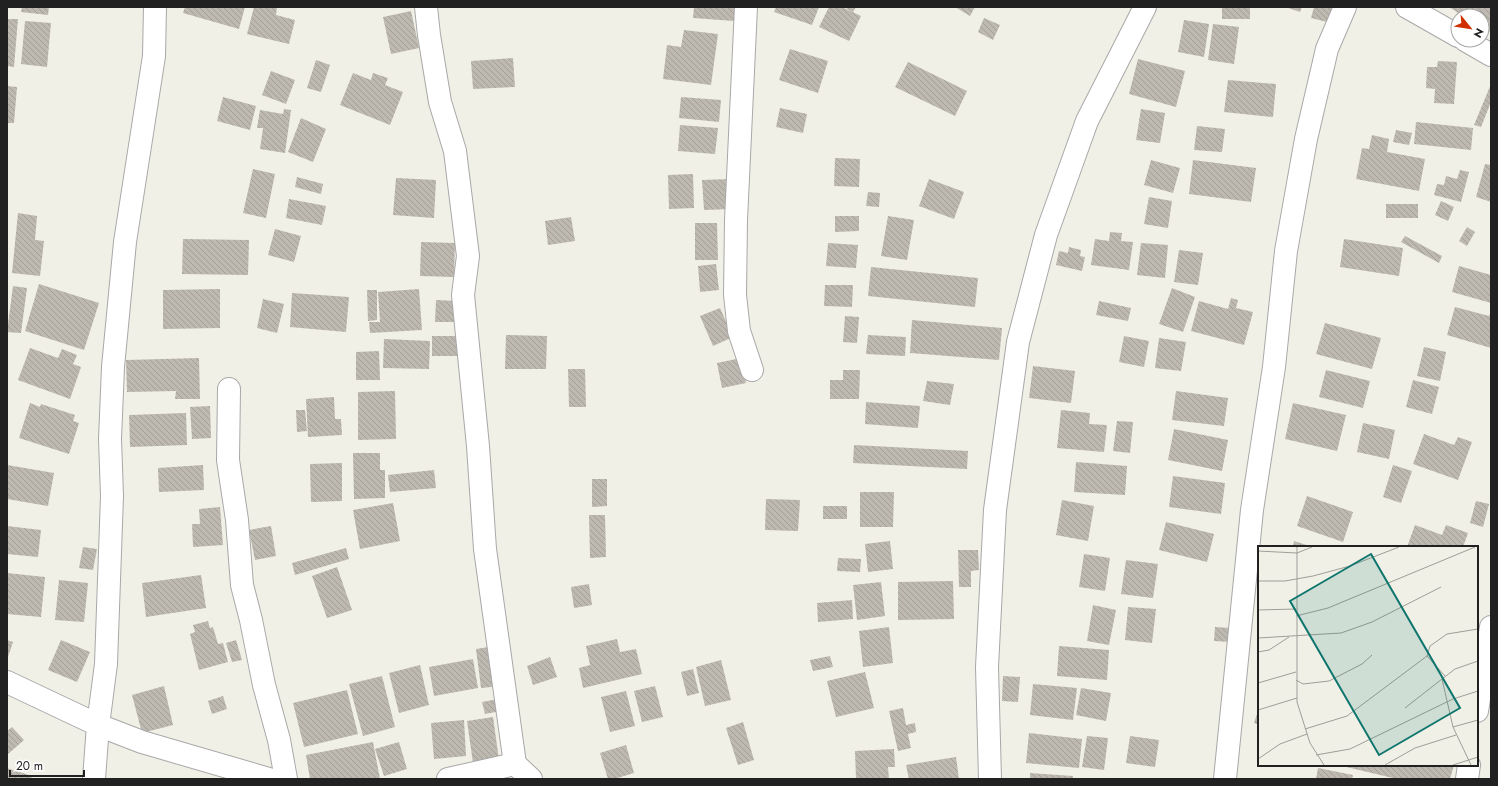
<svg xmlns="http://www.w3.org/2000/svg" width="1498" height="786" viewBox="0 0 1498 786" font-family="Jost,sans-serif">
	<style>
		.building { fill: url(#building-back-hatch) }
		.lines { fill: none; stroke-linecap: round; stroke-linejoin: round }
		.minor-casing { stroke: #a8a8a8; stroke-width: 24 }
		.minor { stroke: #fff; stroke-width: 22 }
		.inset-road { fill: none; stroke: #9e9d98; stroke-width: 1 }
		.view { fill: #0f766e; fill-opacity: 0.15; stroke: #0f766e; stroke-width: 2 }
		.inset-edge { fill: none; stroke: #212121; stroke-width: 2 }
	</style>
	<defs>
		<pattern id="building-back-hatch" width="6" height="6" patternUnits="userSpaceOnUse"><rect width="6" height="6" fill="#beb9b0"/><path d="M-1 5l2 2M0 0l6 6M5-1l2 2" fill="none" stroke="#a39f97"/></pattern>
	</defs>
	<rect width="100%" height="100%" fill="#f1f0e7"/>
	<g class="building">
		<path d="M22 7H49L48 15 21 12Z"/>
		<path d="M185 7H245L239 29 183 13Z"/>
		<path d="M254 7H277L276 15 295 20 289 44 247 34Z"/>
		<path d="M694 7H735L734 21 693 18Z"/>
		<path d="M776 7H819L812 25 774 12Z"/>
		<path d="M829 7H842L861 16 849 41 819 27Z"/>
		<path d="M844 7H856L853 12Z"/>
		<path d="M955 7H975L970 16Z"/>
		<rect x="1222" y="7" width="28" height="12"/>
		<path d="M1285 7H1302L1300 12Z"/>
		<path d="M1314 7H1335L1331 23 1311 18Z"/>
		<path d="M1449 7H1491V28L1489 32 1482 28V16H1463Z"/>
		<path d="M411 11 419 48 391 54 383 17Z"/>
		<path d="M984 18 1000 25 993 40 978 32Z"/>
		<path d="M7 19H18L14 67 7 66Z"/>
		<path d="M1184 20 1209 24 1204 57 1178 52Z"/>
		<path d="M25 21 51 23 47 67 21 64Z"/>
		<path d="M1213 24 1239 27 1234 64 1208 60Z"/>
		<path d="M684 30 718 34 711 85 663 79 667 45 681 47Z"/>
		<path d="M790 49 828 61 818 93 779 80Z"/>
		<path d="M513 58 515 87 473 89 471 61Z"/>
		<path d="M1138 59 1185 71 1176 107 1129 94Z"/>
		<path d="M316 60 330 65 321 92 307 88Z"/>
		<path d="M1438 61 1457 62 1454 104 1434 103 1435 89 1426 88 1427 67H1437Z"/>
		<path d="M908 62 967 91 955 116 895 87Z"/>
		<path d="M271 71 295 80 286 104 262 95Z"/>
		<path d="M353 73 371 80 373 73 388 78 385 85 403 92 390 125 340 105Z"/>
		<path d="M1228 80 1276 84 1273 117 1224 112Z"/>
		<path d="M1491 84V102L1481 127 1474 125Z"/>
		<path d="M7 86 17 87 14 123H7Z"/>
		<path d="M223 97 256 106 250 130 217 121Z"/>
		<path d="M681 97 721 100 719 122 679 118Z"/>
		<path d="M780 108 807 114 803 133 776 127Z"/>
		<path d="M284 109 291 110 285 153 260 149 263 128H257L260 110 283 114Z"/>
		<path d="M1141 109 1165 113 1160 143 1136 140Z"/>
		<path d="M301 118 326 129 313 162 288 152Z"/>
		<path d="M1416 122 1473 128 1471 150 1414 144Z"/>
		<path d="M680 125 718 128 715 154 678 151Z"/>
		<path d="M1197 126 1225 129 1222 152 1194 150Z"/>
		<path d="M1396 130 1412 133 1409 145 1393 142Z"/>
		<path d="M1372 135 1389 139 1387 152 1425 159 1419 191 1356 179 1362 148 1369 149Z"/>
		<path d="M835 158 860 159 859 187 834 186Z"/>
		<path d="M1151 160 1180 168 1173 193 1144 185Z"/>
		<path d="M1193 160 1256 168 1251 202 1189 194Z"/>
		<path d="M1485 164 1491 165V202L1476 197Z"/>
		<path d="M253 169 275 174 266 218 243 213Z"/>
		<path d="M1460 170 1469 172 1461 202 1434 195 1437 184 1444 185 1446 176 1457 179Z"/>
		<path d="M693 174 694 208 669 209 668 175Z"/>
		<path d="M297 177 323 184 321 194 295 187Z"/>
		<path d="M396 178 436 180 434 218 393 215Z"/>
		<path d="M730 179 731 209 704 210 702 180Z"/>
		<path d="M929 179 964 192 954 219 919 206Z"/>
		<path d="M868 192 880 193 879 207 866 206Z"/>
		<path d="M1149 197 1172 201 1168 228 1144 224Z"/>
		<path d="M289 199 326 206 322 225 286 218Z"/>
		<path d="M1441 201 1454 207 1448 221 1435 215Z"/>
		<rect x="1386" y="204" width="32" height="14"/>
		<path d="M18 213 37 216 35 240 44 241 40 276 12 273Z"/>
		<path d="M835 216H859V231L835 232Z"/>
		<path d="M888 216 914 220 907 260 881 256Z"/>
		<path d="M571 217 575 241 548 245 545 221Z"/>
		<path d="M695 223H717L718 260H695Z"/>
		<path d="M1467 227 1475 232 1467 246 1459 241Z"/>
		<path d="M275 229 301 236 294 262 268 255Z"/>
		<path d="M1110 232 1122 233 1121 241 1133 242 1129 270 1091 265 1095 239 1109 241Z"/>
		<path d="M1405 236 1442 256 1439 263 1401 242Z"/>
		<path d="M183 239 249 240 248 275 182 274Z"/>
		<path d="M1344 239 1403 248 1399 276 1340 267Z"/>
		<path d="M421 242 455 243 454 277 420 276Z"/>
		<path d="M828 243 858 245 856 268 826 266Z"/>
		<path d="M1141 243 1168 245 1165 278 1137 275Z"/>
		<path d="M1069 247 1081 250 1080 256 1085 257 1082 271 1056 265 1059 251 1068 253Z"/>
		<path d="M1179 250 1203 253 1198 285 1174 282Z"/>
		<path d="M716 264 719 290 700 292 698 266Z"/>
		<path d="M1459 266 1491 275V303L1452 292Z"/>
		<path d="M871 267 978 278 975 307 868 296Z"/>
		<path d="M39 284 99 303 84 350 25 331Z"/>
		<path d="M825 285H853L852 307 824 306Z"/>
		<path d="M13 286 27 288 21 333 7 332Z"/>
		<path d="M1172 288 1195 297 1183 332 1159 324Z"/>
		<path d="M220 289V328L163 329V290Z"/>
		<path d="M419 289 422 330 370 333 369 322H380L378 292Z"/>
		<path d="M367 290H377V320L368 321Z"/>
		<path d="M292 293 349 297 346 332 290 327Z"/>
		<path d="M1231 298 1238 300 1236 308 1253 312 1244 345 1191 331 1199 301 1228 309Z"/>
		<path d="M263 299 284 304 277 333 257 328Z"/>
		<path d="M436 300 458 301 456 322H435Z"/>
		<path d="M1099 301 1131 308 1128 321 1096 315Z"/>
		<path d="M1455 307 1489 316 1491 311V348L1447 335Z"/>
		<path d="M720 308 733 337 713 346 700 316Z"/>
		<path d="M845 316 859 317 857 343 843 342Z"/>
		<path d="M912 320 1002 328 999 360 910 353Z"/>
		<path d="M1325 323 1381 338 1372 369 1316 354Z"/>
		<path d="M506 335 547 336 546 369H505Z"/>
		<path d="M868 335 906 337 905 356 866 354Z"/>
		<rect x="432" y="336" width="26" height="20"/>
		<path d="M1124 336 1149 341 1144 367 1119 362Z"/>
		<path d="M1159 338 1186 342 1181 371 1155 368Z"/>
		<path d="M384 339 430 341 429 369 383 368Z"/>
		<path d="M1424 347 1446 352 1440 381 1417 376Z"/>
		<path d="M30 348 58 358 62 349 77 355 73 364 81 367 70 399 18 380Z"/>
		<path d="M379 351 380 380H356V352Z"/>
		<path d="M199 358 200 399H175L176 391 127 392 126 360Z"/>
		<path d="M741 358 746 383 722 388 717 363Z"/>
		<path d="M1033 366 1075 371 1071 403 1029 398Z"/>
		<path d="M568 369H585L586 407H569Z"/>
		<path d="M843 370H860L859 399H830V380H843Z"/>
		<path d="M1326 370 1370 381 1363 408 1319 397Z"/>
		<path d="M1413 380 1439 387 1432 414 1406 407Z"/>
		<path d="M927 381 954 384 950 405 923 401Z"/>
		<path d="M395 391 396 439 358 440V392Z"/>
		<path d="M1176 391 1228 398 1224 426 1172 420Z"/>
		<path d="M334 397 335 419H341L342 435 308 437 306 399Z"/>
		<path d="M866 402 920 406 918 428 865 424Z"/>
		<path d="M30 403 40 407 41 404 75 415 73 421 79 423 69 454 19 438Z"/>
		<path d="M1293 403 1346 415 1337 451 1285 439Z"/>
		<path d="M210 406 211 438 192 439 190 407Z"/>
		<path d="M296 410H305L307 431 297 432Z"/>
		<path d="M1061 410 1090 413 1089 424 1107 425 1104 452 1057 448Z"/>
		<path d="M186 413 187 445 130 447 129 415Z"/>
		<path d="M1117 421 1133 422 1130 453 1113 451Z"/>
		<path d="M1363 423 1395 430 1389 459 1357 452Z"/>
		<path d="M1174 429 1228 440 1222 471 1168 460Z"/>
		<path d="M1424 434 1454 445 1458 437 1472 442 1458 480 1413 464Z"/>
		<path d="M854 445 968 451 967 469 853 463Z"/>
		<path d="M353 453H380V470H385V498L354 499Z"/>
		<path d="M1076 462 1127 466 1125 495 1074 492Z"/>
		<path d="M342 463V501L311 502 310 464Z"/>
		<path d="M7 465 54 473 48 506 7 499Z"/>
		<path d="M203 465 204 490 159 492 158 468Z"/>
		<path d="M1393 465 1412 471 1401 503 1383 497Z"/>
		<path d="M434 470 436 488 390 492 388 475Z"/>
		<path d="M1173 476 1225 483 1221 514 1169 507Z"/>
		<path d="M592 479H607V506L592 507Z"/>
		<path d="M860 492H894L893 527H860Z"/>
		<path d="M1307 496 1353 512 1343 542 1297 526Z"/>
		<path d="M766 499 800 500 798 531 765 530Z"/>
		<path d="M1062 500 1094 506 1088 541 1056 535Z"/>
		<path d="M1476 501 1489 504 1483 527 1470 523Z"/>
		<path d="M393 503 400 541 360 549 353 510Z"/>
		<rect x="823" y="506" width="24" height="13"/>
		<path d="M220 507 223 545 193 547 192 524H200L199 509Z"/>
		<path d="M589 515H605L606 557 590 558Z"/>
		<path d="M1166 522 1214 534 1207 562 1159 550Z"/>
		<path d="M1415 525 1442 535 1446 525 1468 533 1463 547H1407Z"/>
		<path d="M7 526 41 530 38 557 7 554Z"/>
		<path d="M271 526 276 556 255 560 249 530Z"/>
		<path d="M890 541 893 569 868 572 865 544Z"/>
		<path d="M1294 541 1313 547H1293Z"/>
		<path d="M83 547 97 549 93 570 79 568Z"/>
		<path d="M346 548 349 559 295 575 292 563Z"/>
		<path d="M958 550H978L979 570 971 571V587H959Z"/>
		<path d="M1084 554 1110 558 1105 591 1079 587Z"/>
		<path d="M838 558 861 559 860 572 837 571Z"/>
		<path d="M1126 560 1158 564 1153 598 1121 594Z"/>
		<path d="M337 567 352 610 327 618 312 576Z"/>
		<path d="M7 573 45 577 41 617 7 614Z"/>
		<path d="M201 575 206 608 146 617 142 583Z"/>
		<path d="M59 580 88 583 84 622 55 620Z"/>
		<path d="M953 581 954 619 898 620V582Z"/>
		<path d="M881 582 885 616 857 620 853 585Z"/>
		<path d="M589 584 592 605 574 608 571 587Z"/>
		<path d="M852 600 853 619 818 622 817 603Z"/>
		<path d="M1093 605 1116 610 1109 645 1087 641Z"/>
		<path d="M1128 607 1156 609 1152 643 1125 640Z"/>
		<path d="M208 621 210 628 213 627 218 644 223 643 228 662 199 670 190 634 195 632 193 625Z"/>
		<path d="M889 627 893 663 863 667 859 631Z"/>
		<path d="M1215 627 1231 628 1230 642 1214 641Z"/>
		<path d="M617 639 620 652 636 649 642 674 583 688 579 668 590 665 586 646Z"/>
		<path d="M7 640 13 642 7 660Z"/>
		<path d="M61 640 90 652 77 682 48 670Z"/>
		<path d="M236 640 242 660 232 662 226 643Z"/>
		<path d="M495 646 501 686 481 688 476 649Z"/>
		<path d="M1059 646 1109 650 1107 680 1057 676Z"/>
		<path d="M830 656 833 667 813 671 810 660Z"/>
		<path d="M550 657 557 677 533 685 527 666Z"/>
		<path d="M473 659 478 688 434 696 429 667Z"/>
		<path d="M721 660 731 700 705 706 696 667Z"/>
		<path d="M420 665 429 705 399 713 389 673Z"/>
		<path d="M693 669 699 693 687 696 681 672Z"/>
		<path d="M865 672 874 708 836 717 827 681Z"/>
		<path d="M382 676 395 727 363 736 349 684Z"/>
		<path d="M1003 676 1020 677 1018 702 1002 701Z"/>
		<path d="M1033 684 1077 688 1073 720 1030 715Z"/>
		<path d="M164 686 173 725 142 733 132 695Z"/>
		<path d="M655 686 663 717 642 722 634 691Z"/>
		<path d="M1081 688 1111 693 1106 721 1076 715Z"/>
		<path d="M347 690 358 734 304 747 293 703Z"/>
		<path d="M626 691 635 726 610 732 601 697Z"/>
		<path d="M223 696 227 709 212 714 208 701Z"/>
		<path d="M503 698 506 710 485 714 482 702Z"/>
		<path d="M903 708 906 725 915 723 916 732 908 734 911 748 898 751 889 711Z"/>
		<path d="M1259 708V725L1254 723Z"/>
		<path d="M493 717 499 760 473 763 467 721Z"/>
		<path d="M464 720 466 756 434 759 431 723Z"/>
		<path d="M743 722 754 760 738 765 726 728Z"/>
		<path d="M12 727 24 740 7 755V731Z"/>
		<path d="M1029 733 1082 739 1079 768 1026 763Z"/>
		<path d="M1087 736 1108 738 1104 770 1082 767Z"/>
		<path d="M1130 736 1159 740 1155 767 1126 763Z"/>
		<path d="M373 742 380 779H310L306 755Z"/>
		<path d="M399 742 407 769 384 776 375 749Z"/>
		<path d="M626 745 634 773 614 779H608L600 753Z"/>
		<path d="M894 749 895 767H888L889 779H856L855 751Z"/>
		<path d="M956 757 959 779H909L906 765Z"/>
		<path d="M1338 765H1454L1450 779H1397Z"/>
		<path d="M7 768 32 776 31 779H7Z"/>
		<path d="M1318 768 1353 775 1352 779H1316Z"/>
		<path d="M1030 773 1073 776V779H1030Z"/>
	</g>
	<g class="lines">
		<defs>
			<g id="minor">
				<path d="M426 7 429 35 440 102 455 151 468 256 463 295 478 446 485 549 515 764 531 779"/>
				<path d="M746 7 736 220 735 295 739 331 752 370"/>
				<path d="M1407 7 1458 36"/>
				<path d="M1465 40 1491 55"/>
				<path d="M229 389 228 460 237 520 242 585 251 620 264 685 279 740 286 779"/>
				<path d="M7 682 98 725 142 742 269 779"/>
				<path d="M1477 711 1491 627"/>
				<path d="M94 779 98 725 106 664 112 496 110 439 113 367 125 242 154 56 155 7"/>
				<path d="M448 779 515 764"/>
				<path d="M990 779 987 667 995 510 1018 342 1046 235 1087 121 1145 7"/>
				<path d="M1225 779 1252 510 1274 367 1286 251 1306 139 1327 49 1345 7"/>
				<path d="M1467 779 1469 765"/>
			</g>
		</defs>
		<use href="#minor" class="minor-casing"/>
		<use href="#minor" class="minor"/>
	</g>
	<g transform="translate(1258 546)">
		<rect width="220" height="220" fill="#f1f0e7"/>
		<path class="inset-road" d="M39 1V156L52 197 66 219M0 5 39 7 54 1M0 35H27L55 30 92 20 141 1M0 64 38 63M38 70 70 62 217 1M0 92 83 87 114 76 183 41M0 106 11 104 31 91M169 110 187 130M38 134 45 138 71 135 104 118 114 109M0 137 38 126M147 162 184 133M0 164 39 152M195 181 184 133 197 123 220 115M47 183 89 170 169 110 172 100 189 88 220 83M58 209 92 203 195 153 220 145M0 213 22 198 49 188M127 219 157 202 198 189M195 219 220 211M213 219 195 181 220 174"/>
		<path class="view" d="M113 8 202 162 121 209 32 55Z"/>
		<rect width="220" height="220" class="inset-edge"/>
	</g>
	<rect width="1498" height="786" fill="none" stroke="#212121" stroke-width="16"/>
	<g transform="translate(1470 28) rotate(120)"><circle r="19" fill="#ffffff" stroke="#a6a6a6"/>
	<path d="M0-3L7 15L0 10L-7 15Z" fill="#d12f00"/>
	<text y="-6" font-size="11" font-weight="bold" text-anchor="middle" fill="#212121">N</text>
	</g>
	<path d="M10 770v6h74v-6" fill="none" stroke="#212121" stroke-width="2"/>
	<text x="16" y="770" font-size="12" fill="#212121" stroke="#ffffff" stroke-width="3" paint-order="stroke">20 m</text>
</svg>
